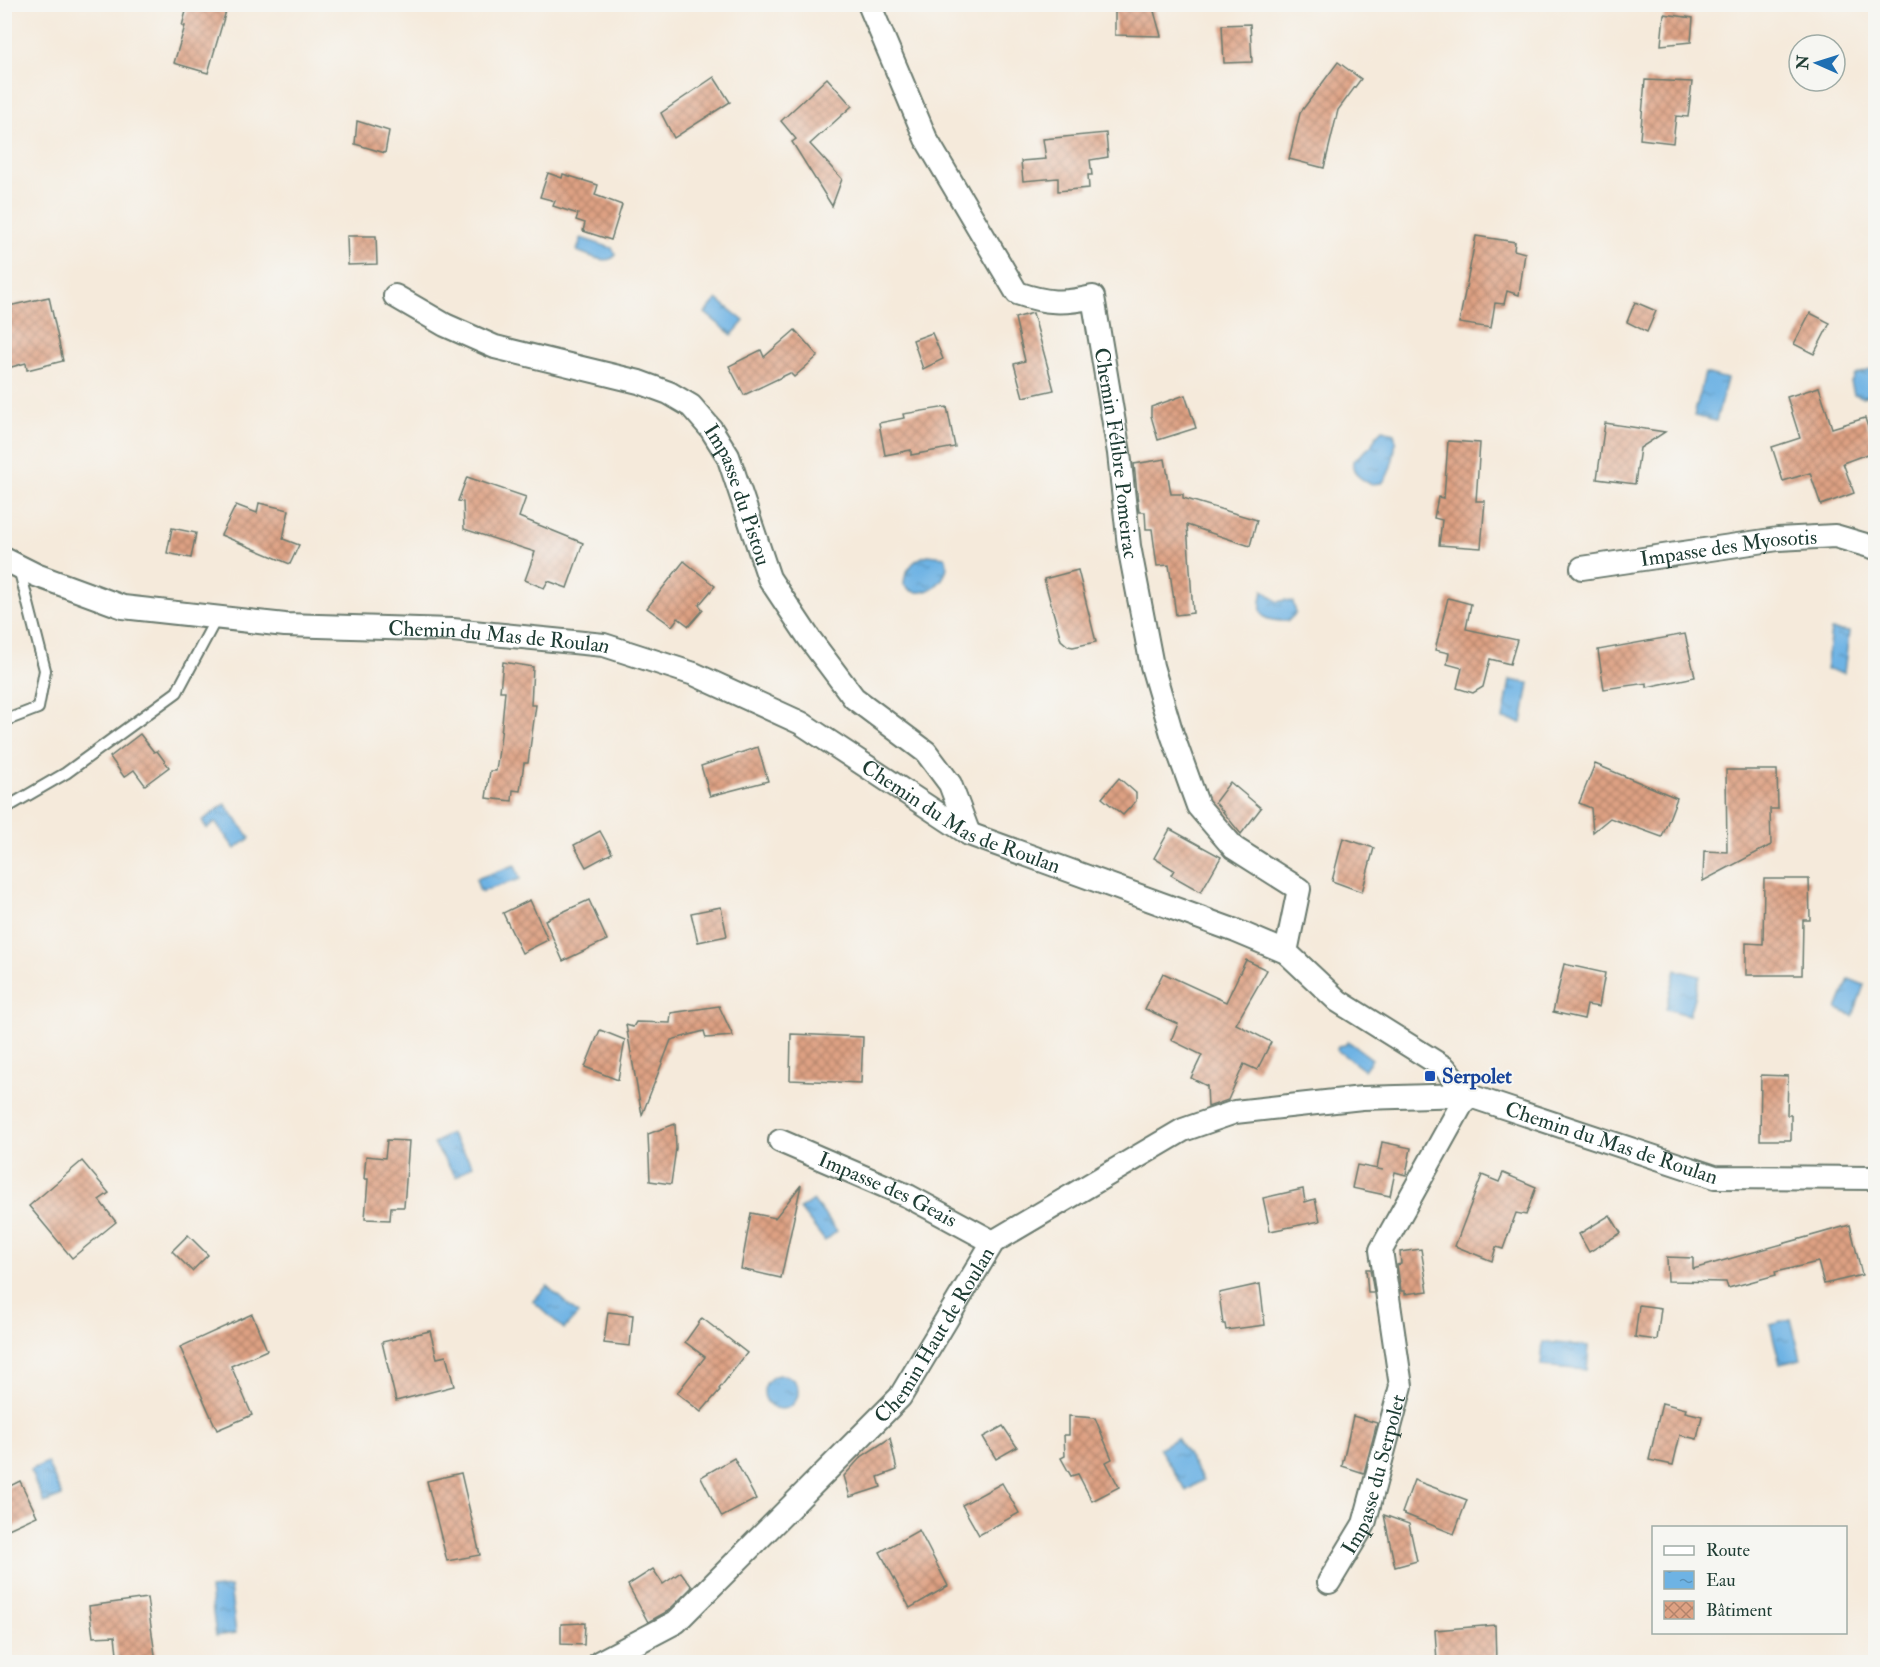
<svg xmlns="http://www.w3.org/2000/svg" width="1880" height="1667" viewBox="0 0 1880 1667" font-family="'IM FELL Double Pica',serif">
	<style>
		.water { fill: url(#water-ripples); stroke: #46788c; stroke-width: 1.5 }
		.building { fill: url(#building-cross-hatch) }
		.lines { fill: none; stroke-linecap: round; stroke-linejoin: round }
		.service-casing { stroke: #6a7a6e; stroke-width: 14 }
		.minor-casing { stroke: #6a7a6e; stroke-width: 26 }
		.service { stroke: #fff; stroke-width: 10 }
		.minor { stroke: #fff; stroke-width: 22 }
		.transit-dot { fill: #1a4fb4; stroke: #f6f6f2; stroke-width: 2 }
		.labels { text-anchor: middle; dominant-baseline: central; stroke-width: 4.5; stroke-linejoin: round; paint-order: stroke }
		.street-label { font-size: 21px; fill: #1f3d34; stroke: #f6f6f2 }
		.transit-label { font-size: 21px; font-weight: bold; fill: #164399; stroke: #f6f6f2; text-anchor: start }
	</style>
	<defs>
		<pattern id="water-ripples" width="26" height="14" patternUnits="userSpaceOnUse" patternTransform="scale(1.5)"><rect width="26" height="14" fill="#6eb3e4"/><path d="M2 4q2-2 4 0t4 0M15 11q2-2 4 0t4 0" fill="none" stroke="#5a93ba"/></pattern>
		<pattern id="building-cross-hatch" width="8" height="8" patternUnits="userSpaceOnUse" patternTransform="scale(1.5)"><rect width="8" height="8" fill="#dea183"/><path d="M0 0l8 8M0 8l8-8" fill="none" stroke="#b3846c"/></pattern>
	</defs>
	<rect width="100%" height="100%" fill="#f6f6f2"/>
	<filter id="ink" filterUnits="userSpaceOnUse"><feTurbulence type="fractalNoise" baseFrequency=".0167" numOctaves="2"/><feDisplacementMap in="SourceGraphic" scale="12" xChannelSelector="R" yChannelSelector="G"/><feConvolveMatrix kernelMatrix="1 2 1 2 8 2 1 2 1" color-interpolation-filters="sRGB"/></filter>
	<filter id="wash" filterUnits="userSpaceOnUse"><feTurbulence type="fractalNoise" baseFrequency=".008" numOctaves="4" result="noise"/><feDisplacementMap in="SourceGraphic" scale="24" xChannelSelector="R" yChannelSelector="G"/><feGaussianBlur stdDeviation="1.35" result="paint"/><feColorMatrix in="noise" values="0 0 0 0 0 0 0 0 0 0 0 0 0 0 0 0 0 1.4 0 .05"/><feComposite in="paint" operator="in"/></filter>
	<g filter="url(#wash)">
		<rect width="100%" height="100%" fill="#f5eadb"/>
		<g class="water">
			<path d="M581 238 612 248 616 255C607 266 589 255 577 251Z"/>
			<path d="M717 299 744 321 732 335 705 313Z"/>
			<path d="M1875 368V394L1862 397 1854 394 1851 382 1855 375Z"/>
			<path d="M1705 373 1727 379 1716 421 1694 416Z"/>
			<path d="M1382 430 1394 433C1398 444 1391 475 1382 483L1370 484C1361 479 1351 474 1353 461L1371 446 1376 436Z"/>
			<path d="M928 555 945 557C954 574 930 598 912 591 909 590 907 587 904 585 904 570 914 559 928 555Z"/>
			<path d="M1263 590 1278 602 1285 600 1293 602 1296 613 1288 621C1259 621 1258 616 1263 590Z"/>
			<path d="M1831 630 1849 632 1844 673 1826 670Z"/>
			<path d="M1510 680 1529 683 1522 723 1503 719Z"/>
			<path d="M225 804 250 838 235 849 215 822 207 829 202 821Z"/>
			<path d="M515 865 520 879 480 892 476 879Z"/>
			<path d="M1676 970 1700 976 1689 1015 1666 1009Z"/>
			<path d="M1849 979 1864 985 1853 1016 1837 1009Z"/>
			<path d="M1348 1041 1372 1059 1364 1070 1337 1050 1338 1046 1345 1045Z"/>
			<path d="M450 1133 473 1165 456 1177 434 1144Z"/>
			<path d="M813 1200 837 1231 825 1241 800 1209Z"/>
			<path d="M547 1286 578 1314 564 1329 533 1301Z"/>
			<path d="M1791 1319 1801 1359 1780 1364 1770 1324Z"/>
			<path d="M1543 1342 1589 1346 1587 1370 1541 1366Z"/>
			<circle cx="781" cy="1392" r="17"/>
			<path d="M1177 1438 1203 1480 1186 1491 1159 1448Z"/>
			<path d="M47 1462 62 1496 44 1503 30 1470Z"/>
			<path d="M230 1587 236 1633 216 1636 210 1589Z"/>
		</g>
		<g id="blocks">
			<g class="building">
				<path d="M188 4H228L208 73 174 63 185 26H182Z"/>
				<path d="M1115 4H1152L1161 36 1115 35Z"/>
				<path d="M1664 14 1693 18 1691 42 1661 45Z"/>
				<path d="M1250 24 1252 62 1224 63 1222 25Z"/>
				<path d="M1338 62 1361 79 1338 110 1324 168 1289 159 1300 113Z"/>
				<path d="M714 77 730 102 674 138 661 113Z"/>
				<path d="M827 78 852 106 810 144 842 179 832 206 792 142 796 139 781 121Z"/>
				<path d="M1645 80 1692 82 1688 117 1676 116 1673 143 1640 139Z"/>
				<path d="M357 121 389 131 385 153 355 144Z"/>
				<path d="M1106 133 1108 157 1090 160 1092 175H1088L1089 188 1058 191V178L1023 181 1021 161 1046 159 1043 139Z"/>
				<path d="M548 173 562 178 563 174 598 185 595 195 622 205 611 240 583 231 585 223 576 220 578 214 553 206 555 201 540 197Z"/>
				<path d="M347 236H376L377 264 348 265Z"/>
				<path d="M1476 236 1515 242 1514 250 1525 253 1519 295 1507 291 1504 304 1495 303 1491 328 1459 323Z"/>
				<path d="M49 297 63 361 27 370 26 363 4 369V307Z"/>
				<path d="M1635 302 1656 311 1647 332 1627 322Z"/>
				<path d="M1033 313 1054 390 1023 397 1014 364 1025 361 1015 318Z"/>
				<path d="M1810 313 1830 323 1814 354 1794 344Z"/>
				<path d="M795 330 818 356 794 377 790 373 744 395 729 366 761 350 764 357Z"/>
				<path d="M932 333 943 359 923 369 913 340Z"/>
				<path d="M1819 387 1832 428 1865 418 1875 449V451L1843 463 1854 493 1821 505 1810 473 1783 481 1772 447 1800 438 1787 397Z"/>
				<path d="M1185 395 1196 428 1158 440 1151 416V407Z"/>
				<path d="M947 407 955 447 911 455V450L885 455 879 423 904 418 903 414Z"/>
				<path d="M1605 423 1665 432 1640 448 1635 484 1597 479Z"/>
				<path d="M1448 441 1480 443 1476 501H1485L1481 548 1439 545 1442 520 1434 518 1438 497 1444 498Z"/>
				<path d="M1165 459 1171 494H1183V498L1257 520 1250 546 1187 525 1193 613 1176 615 1169 565 1157 566 1152 529H1146L1145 512H1139L1134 464Z"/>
				<path d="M467 477 526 497 519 517 583 543 567 588 548 581 544 588 525 580 535 552 464 529 463 502 458 501Z"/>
				<path d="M259 503 289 510 283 539 299 545 290 564 221 535 236 505 257 513Z"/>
				<path d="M172 528 196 533 191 558 167 553Z"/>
				<path d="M684 561 715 586 699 605 703 610 689 626 678 618 672 626 647 608Z"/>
				<path d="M1078 570 1096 642 1073 647 1068 646 1061 640 1044 579Z"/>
				<path d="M1448 598 1471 604 1466 629 1517 640 1510 664 1490 659 1483 687 1473 693 1457 688 1462 668 1447 664 1449 653 1435 650Z"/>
				<path d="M1685 634 1695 677 1647 687V683L1604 689 1598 650Z"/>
				<path d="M503 662 533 667 531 705H536L528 763H524L520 791 513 790 512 801 486 798 490 771H496L501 735 505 691H500Z"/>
				<path d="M140 734 154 752 157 751 169 767 145 785 134 770 124 777 110 757Z"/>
				<path d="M758 747 768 781 710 796 701 766Z"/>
				<path d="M1595 764 1677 798 1662 837 1610 818 1593 832 1591 808 1579 803Z"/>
				<path d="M1726 770H1777L1778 809H1770L1771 845 1703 881 1704 851 1727 852Z"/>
				<path d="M1119 778 1136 793V801L1123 815 1102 798Z"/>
				<path d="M1230 782 1261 808 1241 834 1215 802Z"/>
				<path d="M1170 829 1221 857 1201 892 1171 875 1174 870 1154 858Z"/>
				<path d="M600 831 612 853 586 867 574 845Z"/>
				<path d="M1343 838 1374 848 1362 892 1332 881Z"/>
				<path d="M1764 879H1809L1810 920H1803L1802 975H1746V943L1763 944Z"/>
				<path d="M530 900 548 940 522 953 503 913Z"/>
				<path d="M589 900 607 940 563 961 545 920Z"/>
				<path d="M721 907 727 936 698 942 691 913Z"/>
				<path d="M1246 960 1267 970 1236 1024 1271 1042 1257 1070 1244 1064 1228 1100 1208 1107 1207 1086 1191 1078 1202 1055 1171 1040 1178 1024 1145 1009 1163 973 1226 1002Z"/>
				<path d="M1564 964 1605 973 1599 1007 1587 1005 1584 1019 1553 1012Z"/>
				<path d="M719 1006 733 1036 706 1038 704 1031 671 1040 642 1115 626 1025 633 1027 636 1022 670 1023 671 1013Z"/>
				<path d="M600 1030 625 1040 618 1080 585 1067Z"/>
				<path d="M791 1034 863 1037 861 1083 790 1080Z"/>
				<path d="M1761 1075 1788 1076 1787 1115H1791V1140H1760Z"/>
				<path d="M675 1124 676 1148 671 1184 650 1181 648 1134Z"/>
				<path d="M387 1140 409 1141 404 1207H391L390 1220 365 1219 368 1179H364L366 1156 385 1158Z"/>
				<path d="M1382 1142 1411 1148 1406 1175 1395 1172 1390 1196 1352 1188 1357 1165 1383 1170 1377 1169Z"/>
				<path d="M82 1161 109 1193 99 1200 116 1222 72 1258 29 1206Z"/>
				<path d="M1503 1173 1536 1187 1526 1215 1516 1213 1503 1249 1496 1247 1492 1261 1455 1246 1482 1175 1499 1182Z"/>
				<path d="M801 1185 781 1278 741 1269 751 1213 775 1218Z"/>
				<path d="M1303 1189 1305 1202 1315 1199 1320 1221 1270 1231 1263 1198Z"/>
				<path d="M1610 1215 1621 1233 1589 1252 1579 1234Z"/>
				<path d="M1850 1225 1862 1275 1824 1284 1818 1262 1775 1272 1776 1275 1728 1288 1726 1282 1668 1281 1667 1257 1693 1258V1269Z"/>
				<path d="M188 1235 208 1255 192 1271 172 1251Z"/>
				<path d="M1421 1249 1428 1291 1405 1294V1291H1401L1397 1265 1401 1264 1400 1252Z"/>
				<path d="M1366 1269H1370L1374 1293H1368Z"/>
				<path d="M1260 1284 1265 1325 1226 1330 1225 1324H1223L1219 1293Z"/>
				<path d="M1639 1305 1661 1308 1657 1340 1635 1337Z"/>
				<path d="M608 1312 633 1315 630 1346 604 1343Z"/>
				<path d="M252 1314 267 1350 231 1366 252 1415 217 1430 180 1347Z"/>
				<path d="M702 1318 747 1353 719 1389 720 1390 701 1412 677 1393 705 1357 685 1342Z"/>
				<path d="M430 1331 437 1358 446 1356 454 1386 396 1401 382 1342Z"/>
				<path d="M1662 1403 1686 1409 1685 1412 1702 1416 1697 1439 1680 1435 1673 1465 1649 1460Z"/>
				<path d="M1069 1416 1095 1418 1112 1459 1106 1462 1119 1487 1092 1501 1078 1474 1071 1476 1061 1458 1065 1456 1064 1435H1069Z"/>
				<path d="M1353 1416 1377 1423 1364 1473 1342 1466Z"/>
				<path d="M1003 1426 1017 1447 996 1459 983 1437Z"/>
				<path d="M890 1438 897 1470 878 1477 881 1487 850 1497 844 1476 861 1457Z"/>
				<path d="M734 1458 756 1499 722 1517 701 1477Z"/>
				<path d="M461 1473 480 1555 447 1561 427 1481Z"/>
				<path d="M1414 1480 1467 1500 1454 1534 1402 1513Z"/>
				<path d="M20 1481 37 1516 4 1531V1489Z"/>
				<path d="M1002 1483 1019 1513 979 1535 962 1505Z"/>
				<path d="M1384 1515 1409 1524 1417 1561 1395 1567Z"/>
				<path d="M919 1530 948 1586 910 1608 880 1552Z"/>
				<path d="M653 1569 663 1584 681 1572 692 1587 668 1611 648 1622 628 1585Z"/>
				<path d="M147 1598 156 1662H118L115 1636 93 1637 89 1606Z"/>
				<path d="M585 1623 584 1645 561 1644V1624Z"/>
				<path d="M1495 1625 1496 1662H1437L1435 1630Z"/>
			</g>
		</g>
	</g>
	<g filter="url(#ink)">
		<use href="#blocks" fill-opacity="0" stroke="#6a7a6e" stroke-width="1.5"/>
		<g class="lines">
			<defs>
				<g id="service">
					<path d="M4 721 38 708 45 670 19 568"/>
					<path d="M4 809 66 773 177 692 217 617"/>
				</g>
				<g id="minor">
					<path id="s1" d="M869 4 926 139 1017 293C1046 303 1063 304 1093 297L1119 453 1129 546 1152 666 1172 734 1198 806 1234 848 1299 889 1286 952"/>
					<path id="s2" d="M395 296 445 325 495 347 639 382 669 393 691 406 711 429 728 456 769 578 809 638 854 698 926 752 950 784 969 834"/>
					<path id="s3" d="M4 559 36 575 123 607 285 625 452 630 604 645 694 674 801 723 969 834 1236 931 1286 952 1338 1001 1445 1068 1467 1095 1715 1177 1876 1178"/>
					<path id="s4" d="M1582 568 1778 539 1835 536 1876 548"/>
					<path id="s5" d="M780 1141 908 1196 993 1242"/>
					<path id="s6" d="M1329 1582 1364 1524 1401 1386 1381 1250 1467 1095"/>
					<path id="s7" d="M600 1662 676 1622 900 1397 993 1242 1183 1130 1235 1112 1362 1098 1467 1095"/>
				</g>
			</defs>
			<use href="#service" class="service-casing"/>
			<use href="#minor" class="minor-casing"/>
			<use href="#service" class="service"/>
			<use href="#minor" class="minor"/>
		</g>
	</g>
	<rect class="transit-dot" x="1424" y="1070" width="12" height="12" rx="3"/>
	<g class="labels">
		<g class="street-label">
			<text stroke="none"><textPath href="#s1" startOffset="561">Chemin Félibre Pomeirac</textPath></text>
			<text stroke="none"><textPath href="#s2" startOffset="420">Impasse du Pistou</textPath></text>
			<text stroke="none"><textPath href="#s4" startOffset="148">Impasse des Myosotis</textPath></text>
			<text stroke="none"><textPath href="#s3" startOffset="506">Chemin du Mas de Roulan</textPath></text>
			<text stroke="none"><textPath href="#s3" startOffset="1010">Chemin du Mas de Roulan</textPath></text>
			<text stroke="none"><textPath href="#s3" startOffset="1748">Chemin du Mas de Roulan</textPath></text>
			<text stroke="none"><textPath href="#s5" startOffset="118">Impasse des Geais</textPath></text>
			<text stroke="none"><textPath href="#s7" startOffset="474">Chemin Haut de Roulan</textPath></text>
			<text stroke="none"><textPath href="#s6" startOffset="118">Impasse du Serpolet</textPath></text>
		</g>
		<g class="transit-label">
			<text x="1442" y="1076">Serpolet</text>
		</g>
	</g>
	<rect width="1880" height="1667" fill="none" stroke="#f6f6f2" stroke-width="24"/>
	<rect x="1652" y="1526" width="195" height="108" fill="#f6f6f2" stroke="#a0aca6" stroke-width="1.5"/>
	<rect x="1664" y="1546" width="30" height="9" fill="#ffffff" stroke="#a0aca6" stroke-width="1.5"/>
	<text x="1706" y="1556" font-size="18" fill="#1f3d34">Route</text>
	<rect x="1664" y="1571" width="30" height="18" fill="url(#water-ripples)" stroke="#a0aca6" stroke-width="1.5"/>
	<text x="1706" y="1586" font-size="18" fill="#1f3d34">Eau</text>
	<rect x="1664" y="1601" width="30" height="18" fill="url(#building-cross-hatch)" stroke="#a0aca6" stroke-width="1.5"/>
	<text x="1706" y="1616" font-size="18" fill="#1f3d34">Bâtiment</text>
	<g transform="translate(1817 63) rotate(273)"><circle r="28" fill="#f6f6f2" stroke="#a0aca6" stroke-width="1.5"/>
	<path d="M0-4.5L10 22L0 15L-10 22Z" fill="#1f6fb2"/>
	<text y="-9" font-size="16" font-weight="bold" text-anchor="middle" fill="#1f3d34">N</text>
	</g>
</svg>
